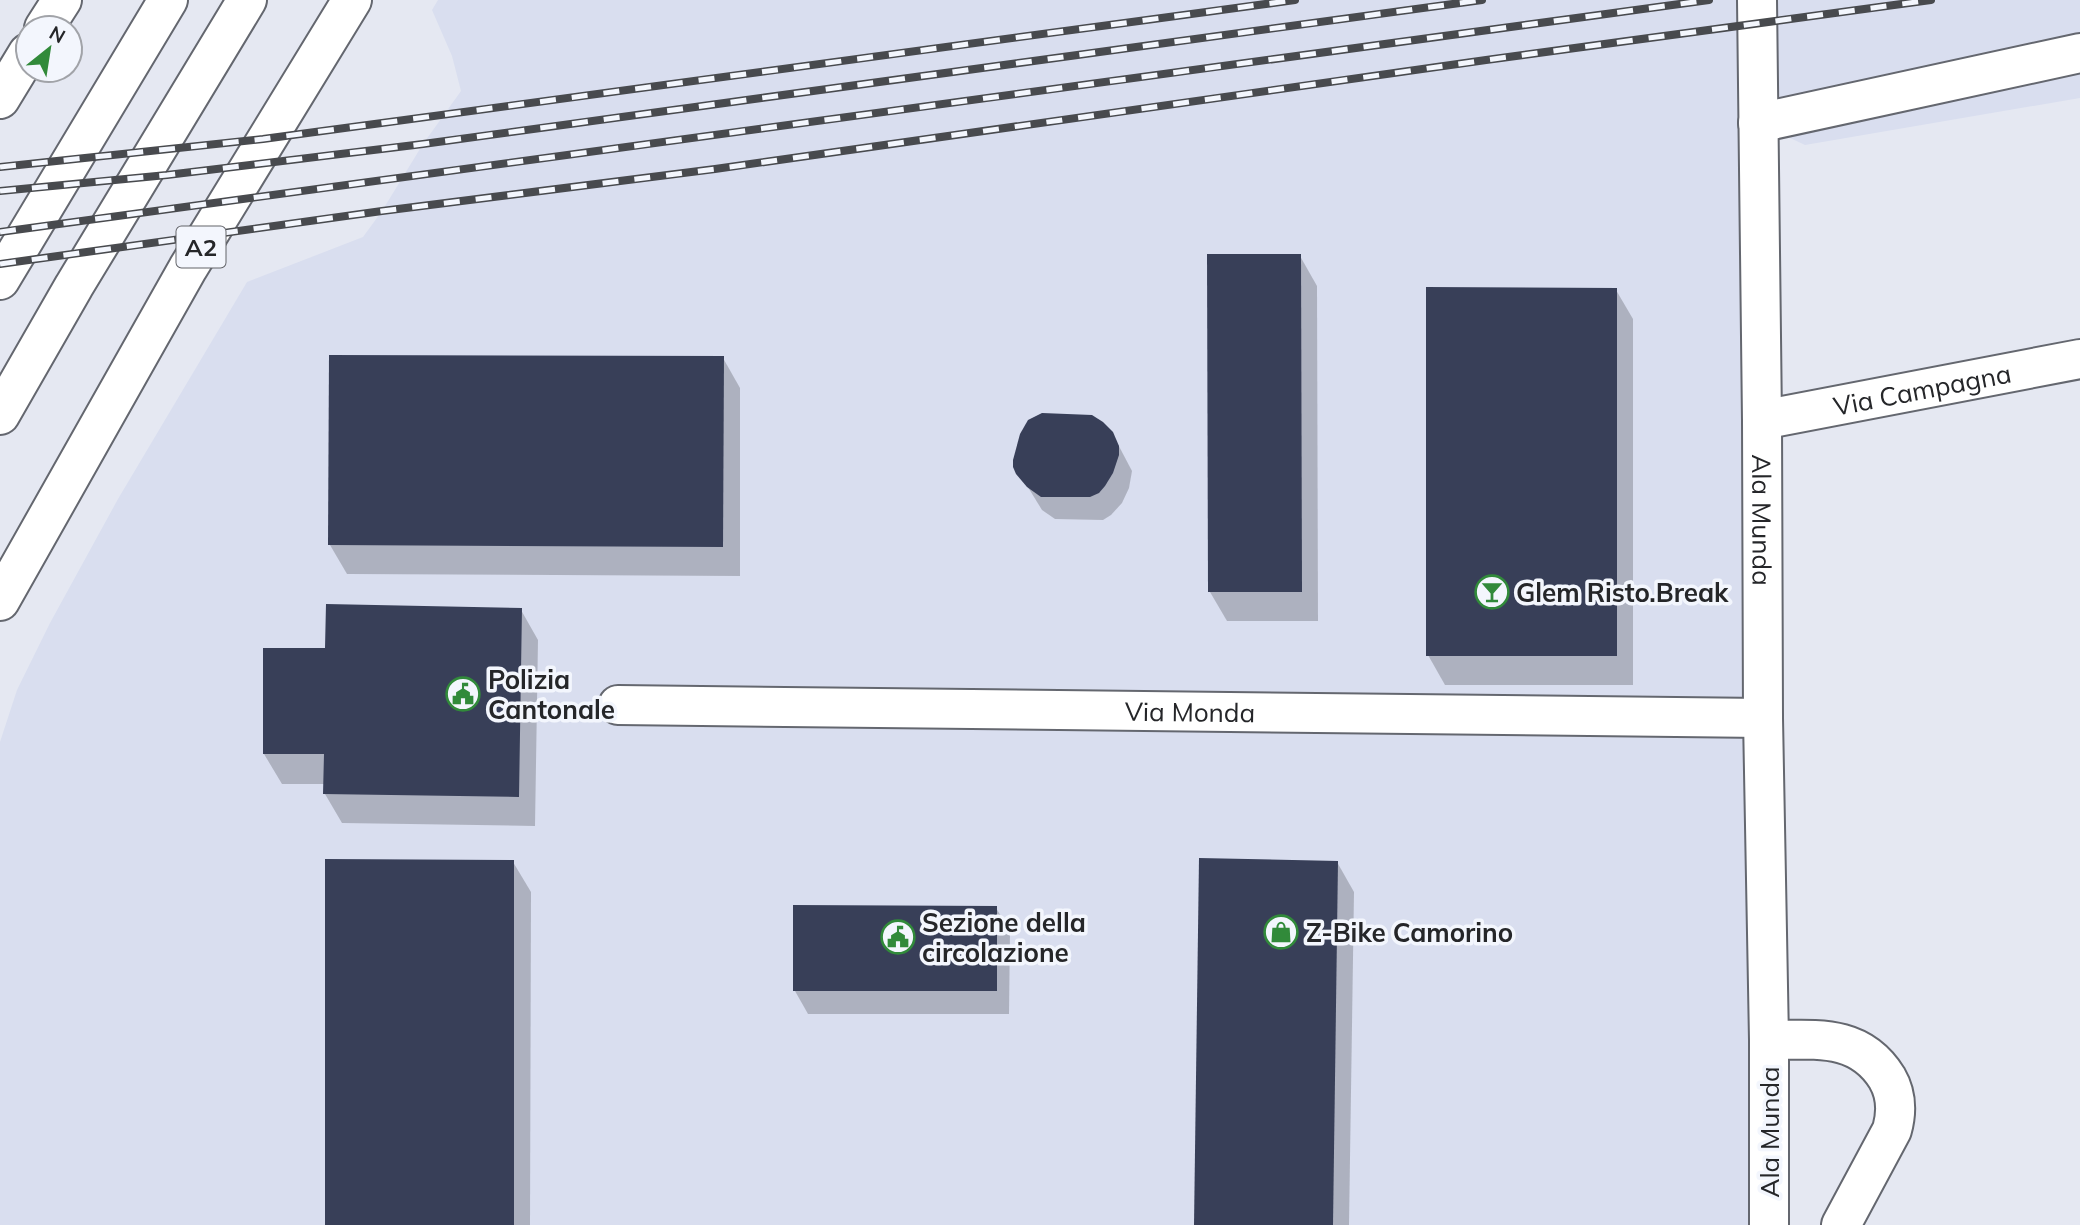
<svg xmlns="http://www.w3.org/2000/svg" width="2080" height="1225" viewBox="0 0 2080 1225" font-family="Mulish,sans-serif">
	<style>
		.built { fill: #d9deef }
		.shadow { fill: #0003 }
		.building { fill: #383f58 }
		.lines { fill: none; stroke-linecap: round; stroke-linejoin: round }
		.street-casing { stroke: #64676f; stroke-width: 42 }
		.highway-casing { stroke: #64676f; stroke-width: 42 }
		.street { stroke: #fff; stroke-width: 38 }
		.highway { stroke: #fff; stroke-width: 38 }
		.rail-casing { stroke: #484a4e; stroke-width: 8 }
		.rail { stroke: #f3f6fd; stroke-width: 5; stroke-dasharray: 16; stroke-linecap: butt }
		.labels { text-anchor: middle; dominant-baseline: central; stroke-width: 7; stroke-linejoin: round; paint-order: stroke }
		.shield { fill: #f3f6fd; stroke: #636469; stroke-width: 2 }
		.shield-label { font-size: 24px; font-weight: bold; fill: #252629 }
		.street-label { font-size: 26px; fill: #252629; stroke: #f3f6fd }
		.poi-label { font-size: 26px; font-weight: bold; fill: #252629; stroke: #f3f6fd; text-anchor: start }
	</style>
	<rect width="100%" height="100%" fill="#e5e8f2"/>
	<path class="built" d="M438 0H2080V98L1805 145 1758 123 1769 1225H0V742L17 690 50 623 118 499 247 282 363 237 382 211 423 144 461 91 452 56 432 10Z"/>
	<g class="shadow">
		<path d="M1300 256 1317 286 1318 621H1227L1210 592Z"/>
		<path d="M1616 290 1633 319V685H1445L1428 655Z"/>
		<path d="M723 358 740 388V576L347 574 330 545Z"/>
		<path d="M1112 433 1132 471 1129 488 1122 503 1111 515 1103 520 1055 519 1042 510 1015 466Z"/>
		<path d="M521 610 538 640 535 826 342 823 325 794V784H282L264 754 327 650Z"/>
		<path d="M513 862 531 892 530 1225H326Z"/>
		<path d="M1337 862 1354 892 1349 1225H1195Z"/>
		<path d="M996 908 1010 931 1009 1014H808L795 991Z"/>
	</g>
	<g class="building">
		<path d="M1207 254H1301L1302 592H1208Z"/>
		<path d="M1426 287 1617 288V656H1426Z"/>
		<path d="M329 355 724 356 723 547 328 545Z"/>
		<path d="M1042 413 1092 415 1103 422 1113 432 1119 446V455L1113 473 1105 486 1099 493 1090 497H1041L1027 487 1016 474 1013 467V460L1020 434 1028 420Z"/>
		<path d="M326 604 522 608 519 797 323 794 324 754H263V648H325Z"/>
		<path d="M1199 858 1338 861 1333 1225H1194Z"/>
		<path d="M325 859 514 860V1225H325Z"/>
		<path d="M793 905 997 906V991H793Z"/>
	</g>
	<g class="lines">
		<defs>
			<g id="street">
				<path id="s1" d="M1757 0 1762 420 1763 718 1769 1040V1225"/>
				<path d="M1758 123 2080 53"/>
				<path id="s2" d="M1762 420 2080 359"/>
				<path id="s3" d="M618 705 1763 718"/>
				<path d="M1769 1040C1815 1040 1859 1033 1887 1078 1897 1095 1897 1112 1892 1130L1841 1225"/>
			</g>
			<g id="highway">
				<path d="M44 28 62 0"/>
				<path d="M0 99 28 53"/>
				<path d="M0 280 168 0"/>
				<path d="M0 415 74 286 247 0"/>
				<path d="M0 601 188 268 352 0"/>
			</g>
		</defs>
		<use href="#street" class="street-casing"/>
		<use href="#highway" class="highway-casing"/>
		<use href="#street" class="street"/>
		<use href="#highway" class="highway"/>
		<defs>
			<g id="rail">
				<path d="M0 167 263 139 1295 0"/>
				<path d="M0 191 167 175 423 144 1482 0"/>
				<path d="M0 232 1709 0"/>
				<path d="M0 264 382 211 715 169 1486 60 1931 0"/>
			</g>
		</defs>
		<use href="#rail" class="rail-casing"/>
		<use href="#rail" class="rail"/>
	</g>
	<defs>
		<symbol id="bar-ring" viewBox="-11 -11 22 22"><circle r="9.5" fill="#f3f6fd" stroke="#318a3a" stroke-width="1.5"/><path d="M-6-5H6L.8 .8V4.5H3.5V6h-7V4.5H-.8V.8Z" fill="#318a3a"/></symbol>
		<symbol id="civic-ring" viewBox="-11 -11 22 22"><circle r="9.5" fill="#f3f6fd" stroke="#318a3a" stroke-width="1.5"/><path d="M-.6-6.5H3V-4.5H.6V-3L4-1V1h2V6H-6V1h2V-1L-.6-3ZM-1.2 2.5V6h2.4V2.5Z" fill="#318a3a"/></symbol>
		<symbol id="shop-ring" viewBox="-11 -11 22 22"><circle r="9.5" fill="#f3f6fd" stroke="#318a3a" stroke-width="1.5"/><path d="M-5-2.5h2.3a2.7 3.5 0 0 1 5.4 0H5L5.5 6h-11ZM-1.5-2.5h3a1.5 2.3 0 0 0-3 0Z" fill="#318a3a"/></symbol>
	</defs>
	<g fill-rule="evenodd">
		<use href="#bar-ring" x="1473" y="573" width="38" height="38"/>
		<use href="#civic-ring" x="444" y="675" width="38" height="38"/>
		<use href="#shop-ring" x="1262" y="913" width="38" height="38"/>
		<use href="#civic-ring" x="879" y="918" width="38" height="38"/>
	</g>
	<g class="labels">
		<rect class="shield" x="176.5" y="226.5" width="49" height="41" rx="5"/>
		<g class="shield-label">
			<text x="201" y="247">A2</text>
		</g>
		<g class="street-label">
			<text stroke="none"><textPath href="#s2" startOffset="163">Via Campagna</textPath></text>
			<text stroke="none"><textPath href="#s1" startOffset="520">Ala Munda</textPath></text>
			<text stroke="none"><textPath href="#s3" startOffset="572">Via Monda</textPath></text>
			<text transform="translate(1769 1132) rotate(-90)">Ala Munda</text>
		</g>
		<g class="poi-label">
			<text x="1516" y="592">Glem Risto.Break</text>
			<text x="488" y="679">Polizia<tspan x="488" dy="30">Cantonale</tspan></text>
			<text x="922" y="922">Sezione della<tspan x="922" dy="30">circolazione</tspan></text>
			<text x="1306" y="932">Z-Bike Camorino</text>
		</g>
	</g>
	<g transform="translate(49 49) rotate(30)"><circle r="33" fill="#f3f6fd" stroke="#a1a3a8" stroke-width="2"/>
	<path d="M0-5L12 26L0 18L-12 26Z" fill="#318a3a"/>
	<text y="-10" font-size="19" font-weight="bold" text-anchor="middle" fill="#252629">N</text>
	</g>
</svg>
